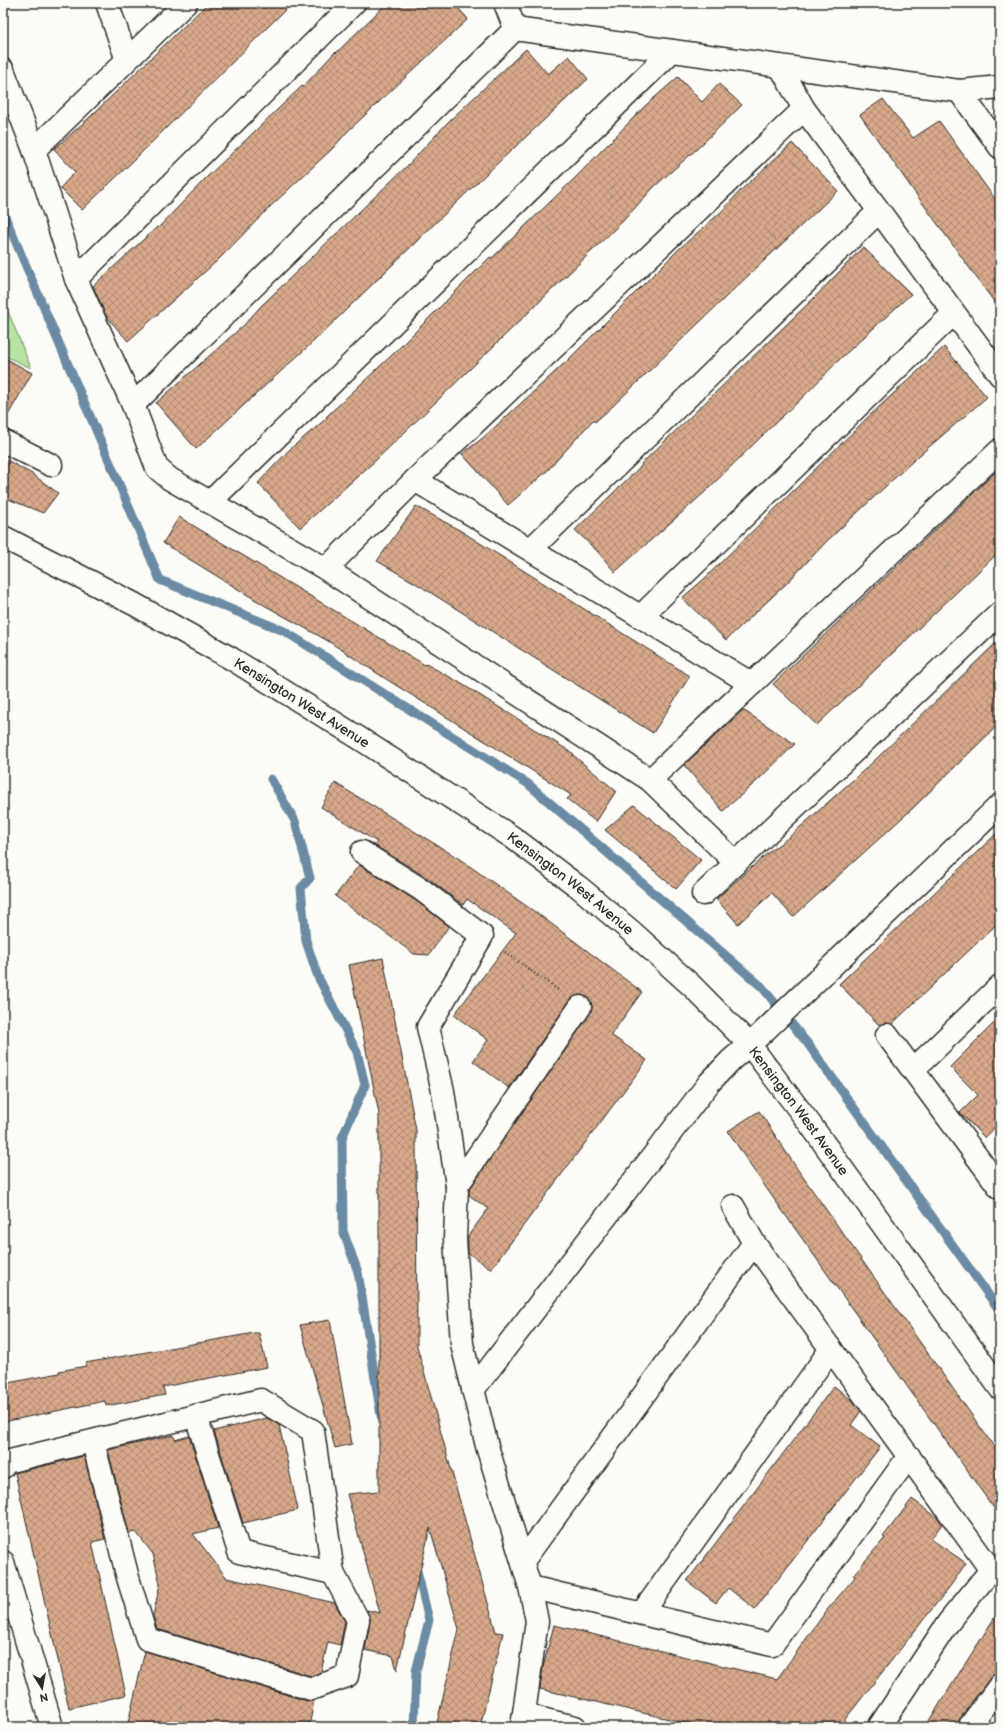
<svg xmlns="http://www.w3.org/2000/svg" width="1003" height="1730" viewBox="0 0 1003 1730" font-family="'Balsamiq Sans',sans-serif">
	<style>
		.green { fill: #b7e4a2; stroke: #718866 }
		.lines { fill: none; stroke-linecap: round; stroke-linejoin: round }
		.stream { stroke: #6b8ba3; stroke-width: 9 }
		.building { fill: url(#building-cross-hatch); stroke: #2b2b2b }
		.minor-casing { stroke: #2b2b2b; stroke-width: 25 }
		.path { stroke: #2b2b2b; stroke-width: 2.5; stroke-dasharray: 1 3; stroke-linecap: butt }
		.minor { stroke: #fdfcf7; stroke-width: 22 }
		.labels { text-anchor: middle; dominant-baseline: central; stroke-width: 3; stroke-linejoin: round; paint-order: stroke }
		.street-label { font-size: 14px; fill: #2b2b2b; stroke: #fdfcf7 }
	</style>
	<defs>
		<pattern id="building-cross-hatch" width="8" height="8" patternUnits="userSpaceOnUse"><rect width="8" height="8" fill="#d7a889"/><path d="M0 0l8 8M0 8l8-8" fill="none" stroke="#af8970"/></pattern>
	</defs>
	<rect width="100%" height="100%" fill="#fdfcf7"/>
	<filter id="ink" filterUnits="userSpaceOnUse"><feTurbulence type="fractalNoise" baseFrequency=".025" numOctaves="2"/><feDisplacementMap in="SourceGraphic" scale="8" xChannelSelector="R" yChannelSelector="G"/><feConvolveMatrix kernelMatrix="1 2 1 2 8 2 1 2 1" color-interpolation-filters="sRGB"/></filter>
	<g filter="url(#ink)">
		<path class="green" d="M3 299 31 368 3 355Z"/>
		<g class="lines">
			<g class="stream">
				<path d="M3 212 160 580 284 631 527 783 762 987 808 1044 1000 1311"/>
				<path d="M271 779 295 821 310 878 301 888 306 941 318 977 357 1052 365 1085 342 1138 343 1231 358 1272 381 1416"/>
				<path d="M414 1727 416 1671 429 1620 416 1567"/>
			</g>
		</g>
		<g class="building">
			<path d="M208 3H292L132 162 82 210 60 188 75 172 54 149 90 117Z"/>
			<path d="M387 3H454L468 19 348 131 333 148 272 205 218 260 128 341 106 316 93 286 157 227 158 228 205 179 302 86 303 87 335 52 336 53Z"/>
			<path d="M526 49 548 74 569 56 588 79 485 175 314 341 196 449 156 403 244 325 261 306 409 164 448 122Z"/>
			<path d="M678 77 702 102 719 84 742 105 699 147 655 186 623 221 376 460 300 528 258 483 290 449 327 418 326 417 394 353 490 257 492 258 577 176 645 106Z"/>
			<path d="M883 99 913 138 939 121 1000 206V310L918 197 860 115Z"/>
			<path d="M792 143 838 191 731 292 613 406 595 422 593 420 547 471 508 505 462 454 484 437 568 360 679 249 721 212 741 190Z"/>
			<path d="M863 247 911 294 841 358 800 400 772 426 705 492 615 572 597 551 575 530 642 465 641 464 815 297Z"/>
			<path d="M944 347 987 397 915 459 827 541 787 583 726 640 682 598 703 580 867 418Z"/>
			<path d="M3 357 32 373 3 424Z"/>
			<path d="M3 458 32 474 58 493 43 513 3 497Z"/>
			<path d="M1000 468V551L817 725 773 684Z"/>
			<path d="M416 506 461 531 690 676 653 733 417 584 377 561Z"/>
			<path d="M179 517 425 665 426 664 457 681 574 754 573 755 616 791 596 822 567 799 571 795 386 679 328 641 264 605 163 543Z"/>
			<path d="M1000 639V723L913 808 793 917 772 893 738 924 716 899 770 851 788 838 873 762Z"/>
			<path d="M743 710 795 744 758 780 723 811 684 765Z"/>
			<path d="M335 783 458 858 545 919 642 992 611 1035 647 1060 491 1269 468 1253V1236L488 1209 469 1195V1190L590 1014 592 1008 591 1002 587 997 581 995 575 996 570 1000 509 1088 473 1061 488 1040 454 1015 516 933 467 899 463 905 429 879 374 845 377 842 321 807Z"/>
			<path d="M634 805 701 860 676 889 605 830Z"/>
			<path d="M1000 830V921L892 1024 885 1023 879 1025 839 984Z"/>
			<path d="M359 865 415 900 449 926 429 955 414 954 335 896Z"/>
			<path d="M383 958 416 1130 417 1346 496 1632 503 1633 480 1727H436L459 1629 430 1528 397 1670 393 1656 365 1650 370 1622 367 1610 380 1613 347 1494 379 1491V1114L349 965Z"/>
			<path d="M1000 1017V1122L985 1138 960 1113 978 1095 950 1067Z"/>
			<path d="M759 1111 798 1170 1000 1455V1517L752 1168 728 1131Z"/>
			<path d="M330 1320 352 1444 335 1448 300 1325Z"/>
			<path d="M254 1333H259L267 1367 163 1387 165 1395 106 1406 105 1401 3 1422V1389L9 1388 8 1383 59 1373V1371L86 1366 85 1363Z"/>
			<path d="M834 1386 853 1401 861 1411 851 1425 880 1447 755 1609 728 1588 716 1603 687 1581Z"/>
			<path d="M267 1418 279 1425 298 1510 243 1523 214 1431Z"/>
			<path d="M174 1435 175 1440 189 1436 218 1528 193 1534 227 1578 335 1603 345 1622 340 1645 328 1642 321 1672 311 1676 157 1629 153 1616 160 1584 153 1554 136 1532 129 1533 108 1450Z"/>
			<path d="M84 1456 105 1539 92 1542 126 1695 69 1708 15 1473Z"/>
			<path d="M912 1499 938 1518 942 1524 931 1539 966 1563 951 1585 839 1727H703L540 1689 543 1667 554 1625 777 1679 827 1610 855 1577 853 1575 885 1538 883 1537Z"/>
			<path d="M1000 1609V1673L995 1674 990 1678 959 1720 957 1727H925Z"/>
			<path d="M145 1651 307 1701H314L309 1727H127Z"/>
		</g>
		<g class="lines">
			<defs>
				<g id="minor">
					<path d="M107 3 127 60"/>
					<path d="M505 3 515 29"/>
					<path d="M515 29 959 91 1000 87"/>
					<path d="M780 66 804 109 1000 375"/>
					<path d="M3 70 34 150 76 279 133 405 157 468 170 479 326 569 650 780 736 863"/>
					<path d="M959 91 1000 147"/>
					<path d="M34 150 186 3"/>
					<path d="M76 279 354 3"/>
					<path d="M133 405 515 29"/>
					<path d="M3 441 51 465"/>
					<path d="M415 480 752 684"/>
					<path d="M210 502 672 51"/>
					<path id="s1" d="M3 537 134 604 232 659 359 738 512 837 580 888 632 932 692 986 749 1044 810 1124 1000 1388"/>
					<path d="M531 549 879 211"/>
					<path d="M326 569 415 480 804 109"/>
					<path d="M641 616 954 313"/>
					<path d="M650 780 1000 450"/>
					<path d="M362 852 422 890 482 936 428 1027 443 1091 457 1186 455 1239 462 1344 487 1446 530 1587 537 1621 522 1727"/>
					<path d="M703 894 1000 613"/>
					<path d="M887 1035 1000 1188"/>
					<path d="M913 1070 1000 986"/>
					<path d="M457 1186 580 1007"/>
					<path d="M733 1206 754 1243 991 1570 948 1623 879 1727"/>
					<path d="M473 1390 709 1083 731 1060 760 1035 1000 805"/>
					<path d="M196 1416 239 1552 333 1573"/>
					<path d="M3 1467 6 1462 261 1400 313 1431 333 1573 358 1620 347 1676 311 1689 147 1639 128 1578 93 1442"/>
					<path d="M523 1561 754 1243"/>
					<path d="M3 1562 52 1727"/>
					<path d="M530 1587 772 1645 909 1456"/>
					<path d="M642 1613 831 1349"/>
					<path d="M524 1715 575 1727"/>
					<path d="M969 1727 1000 1685"/>
				</g>
			</defs>
			<use href="#minor" class="minor-casing"/>
			<path class="path" d="M505 952 558 990"/>
			<use href="#minor" class="minor"/>
		</g>
	</g>
	<g class="labels">
		<g class="street-label">
			<text stroke="none"><textPath href="#s1" startOffset="342">Kensington West Avenue</textPath></text>
			<text stroke="none"><textPath href="#s1" startOffset="666">Kensington West Avenue</textPath></text>
			<text stroke="none"><textPath href="#s1" startOffset="990">Kensington West Avenue</textPath></text>
		</g>
	</g>
	<rect width="1003" height="1730" fill="none" stroke="#fdfcf7" stroke-width="16"/>
	<rect x="8" y="8" width="987" height="1714" fill="none" stroke="#2b2b2b" stroke-width="1.5" filter="url(#ink)"/>
	<g transform="translate(42 1688) rotate(169)" stroke="#fdfcf7" stroke-width="3" paint-order="stroke">
	<path d="M0-3L7 15L0 10L-7 15Z" fill="#2b2b2b"/>
	<text y="-6" font-size="11" font-weight="bold" text-anchor="middle" fill="#2b2b2b">N</text>
	</g>
</svg>
